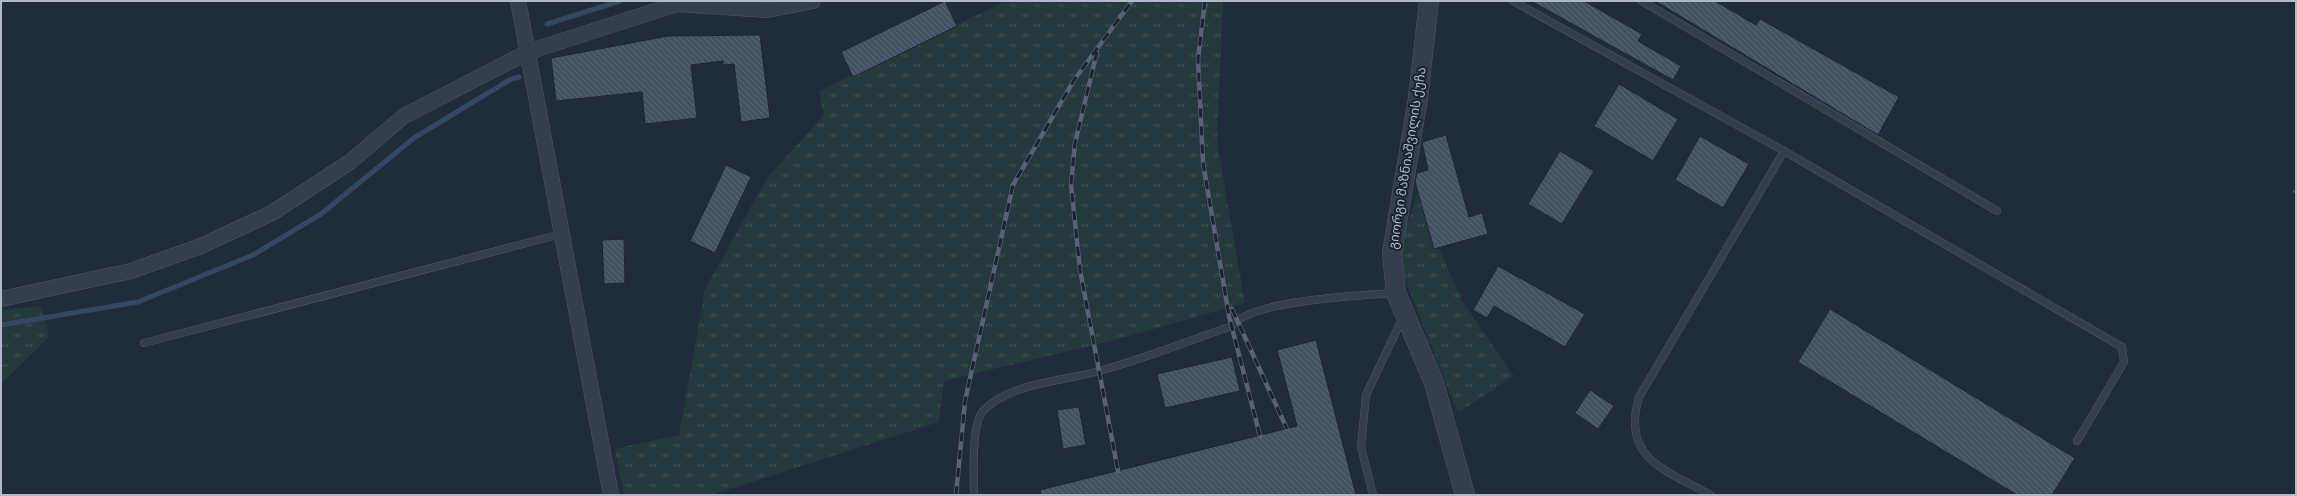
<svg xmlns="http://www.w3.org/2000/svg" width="2297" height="496" viewBox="0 0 2297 496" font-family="'Archivo Narrow','Noto Sans Georgian',sans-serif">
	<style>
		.grass { fill: url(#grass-tufts) }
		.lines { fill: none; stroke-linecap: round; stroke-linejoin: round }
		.stream { stroke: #354862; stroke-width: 5 }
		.building { fill: url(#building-back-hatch); stroke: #1d2531 }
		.service-casing { stroke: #505965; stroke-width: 8 }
		.minor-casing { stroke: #505965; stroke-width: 16 }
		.tertiary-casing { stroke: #505965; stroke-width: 20 }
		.path { stroke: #415659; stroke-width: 2.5; stroke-dasharray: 3 3; stroke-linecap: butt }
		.service { stroke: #353e4b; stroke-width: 7 }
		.minor { stroke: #353e4b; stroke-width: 15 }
		.tertiary { stroke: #353e4b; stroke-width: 19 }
		.rail-casing { stroke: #576272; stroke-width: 4.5 }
		.rail { stroke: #1b232f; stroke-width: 3; stroke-dasharray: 9; stroke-linecap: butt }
		.labels { text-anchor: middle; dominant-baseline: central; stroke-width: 4; stroke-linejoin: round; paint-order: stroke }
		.street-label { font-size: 13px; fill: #b0b9c7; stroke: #1b232f }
	</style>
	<defs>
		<pattern id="grass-tufts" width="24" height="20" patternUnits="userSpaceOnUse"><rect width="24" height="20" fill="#23393b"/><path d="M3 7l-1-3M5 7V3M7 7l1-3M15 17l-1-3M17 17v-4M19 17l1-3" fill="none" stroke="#405456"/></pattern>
		<pattern id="building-back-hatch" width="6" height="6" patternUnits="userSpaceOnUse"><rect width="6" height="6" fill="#445162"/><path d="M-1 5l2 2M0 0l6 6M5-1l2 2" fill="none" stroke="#5c6877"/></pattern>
	</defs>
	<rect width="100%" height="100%" fill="#212c3a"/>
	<g class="grass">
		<path d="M1006 1H1223L1217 143 1245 303 1115 340 944 381 939 422 711 495H624L615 449 679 435 705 289 768 177 823 116 819 91Z"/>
		<path d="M1425 169 1424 215 1463 302 1514 376 1458 413 1404 277 1401 245Z"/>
		<path d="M41 306 49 337 1 384V310Z"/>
	</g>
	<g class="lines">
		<g class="stream">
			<path d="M547 24 620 1"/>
			<path d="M1 325 138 302 253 255 321 214 414 138 511 79 519 77"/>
		</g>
	</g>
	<g class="building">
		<path d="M945 1 957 26 853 77 841 52Z"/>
		<path d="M1531 1H1584L1642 34 1638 41 1681 66 1673 80Z"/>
		<path d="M1655 1H1715L1756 25 1760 19 1899 97 1878 135Z"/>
		<path d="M760 35 770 118 741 122 734 64 723 65V61L691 65 697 118 645 124 642 92 556 101 551 58 668 36Z"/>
		<path d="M1619 84 1678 119 1653 161 1594 126Z"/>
		<path d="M1446 135 1469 217 1482 213 1488 234 1434 249 1415 182 1417 173 1428 170 1422 142Z"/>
		<path d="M1700 136 1749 164 1723 208 1675 180Z"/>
		<path d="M1560 151 1594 171 1562 224 1528 204Z"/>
		<path d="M726 165 751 177 715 253 690 241Z"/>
		<path d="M624 239 625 283 604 284 602 240Z"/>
		<path d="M1498 266 1585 314 1565 347 1494 306 1487 318 1473 310Z"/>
		<path d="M1830 309 2075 458 2052 495H2017L1798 362Z"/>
		<path d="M1316 340 1356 495H1041L1040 490 1297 426 1277 350Z"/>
		<path d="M1232 357 1240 391 1165 408 1157 374Z"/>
		<path d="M1590 390 1614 406 1598 429 1575 413Z"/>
		<path d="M1079 407 1086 445 1063 449 1057 410Z"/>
	</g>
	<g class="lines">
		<defs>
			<g id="service">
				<path d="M1513 1 1784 151 2122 347 2124 362 2077 441"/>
				<path d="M1642 1 1997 211"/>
				<path d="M144 343 561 234"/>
				<path d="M974 495C974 477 971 424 983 411 1008 383 1065 381 1099 371 1144 359 1188 341 1232 326 1249 300 1363 295 1396 293"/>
				<path d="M1373 495 1361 447 1366 395 1403 317"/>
				<path d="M1710 495C1665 469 1621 459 1639 397L1784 151"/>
			</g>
			<g id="minor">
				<path d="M518 1 611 495"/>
				<path d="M1 299 131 271 201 246 272 213 350 162 404 116 528 52 677 4 767 10 813 1"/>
			</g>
			<path id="tertiary" d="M1429 1 1418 98 1392 253 1396 293 1434 383 1465 495"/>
		</defs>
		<use href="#service" class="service-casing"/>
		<use href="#minor" class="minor-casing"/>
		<use href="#tertiary" class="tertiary-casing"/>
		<path class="path" d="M2293 191 2296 192"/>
		<use href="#service" class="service"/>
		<use href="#minor" class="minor"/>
		<use href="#tertiary" class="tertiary"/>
		<defs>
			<g id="rail">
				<path d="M1205 1 1198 59 1203 163 1229 316 1260 436"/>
				<path d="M1097 52 1075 143 1071 184 1080 270 1118 471"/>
				<path d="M1232 309 1287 429"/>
				<path d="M956 495 965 401 1013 185 1074 80 1132 1"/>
			</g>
		</defs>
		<use href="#rail" class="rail-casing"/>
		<use href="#rail" class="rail"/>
	</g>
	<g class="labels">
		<g class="street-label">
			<text transform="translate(1407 158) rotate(-81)">გიორგი მაზნიაშვილის ქუჩა</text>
		</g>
	</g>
	<rect width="2297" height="496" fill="none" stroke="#b0b9c7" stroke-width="4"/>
</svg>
